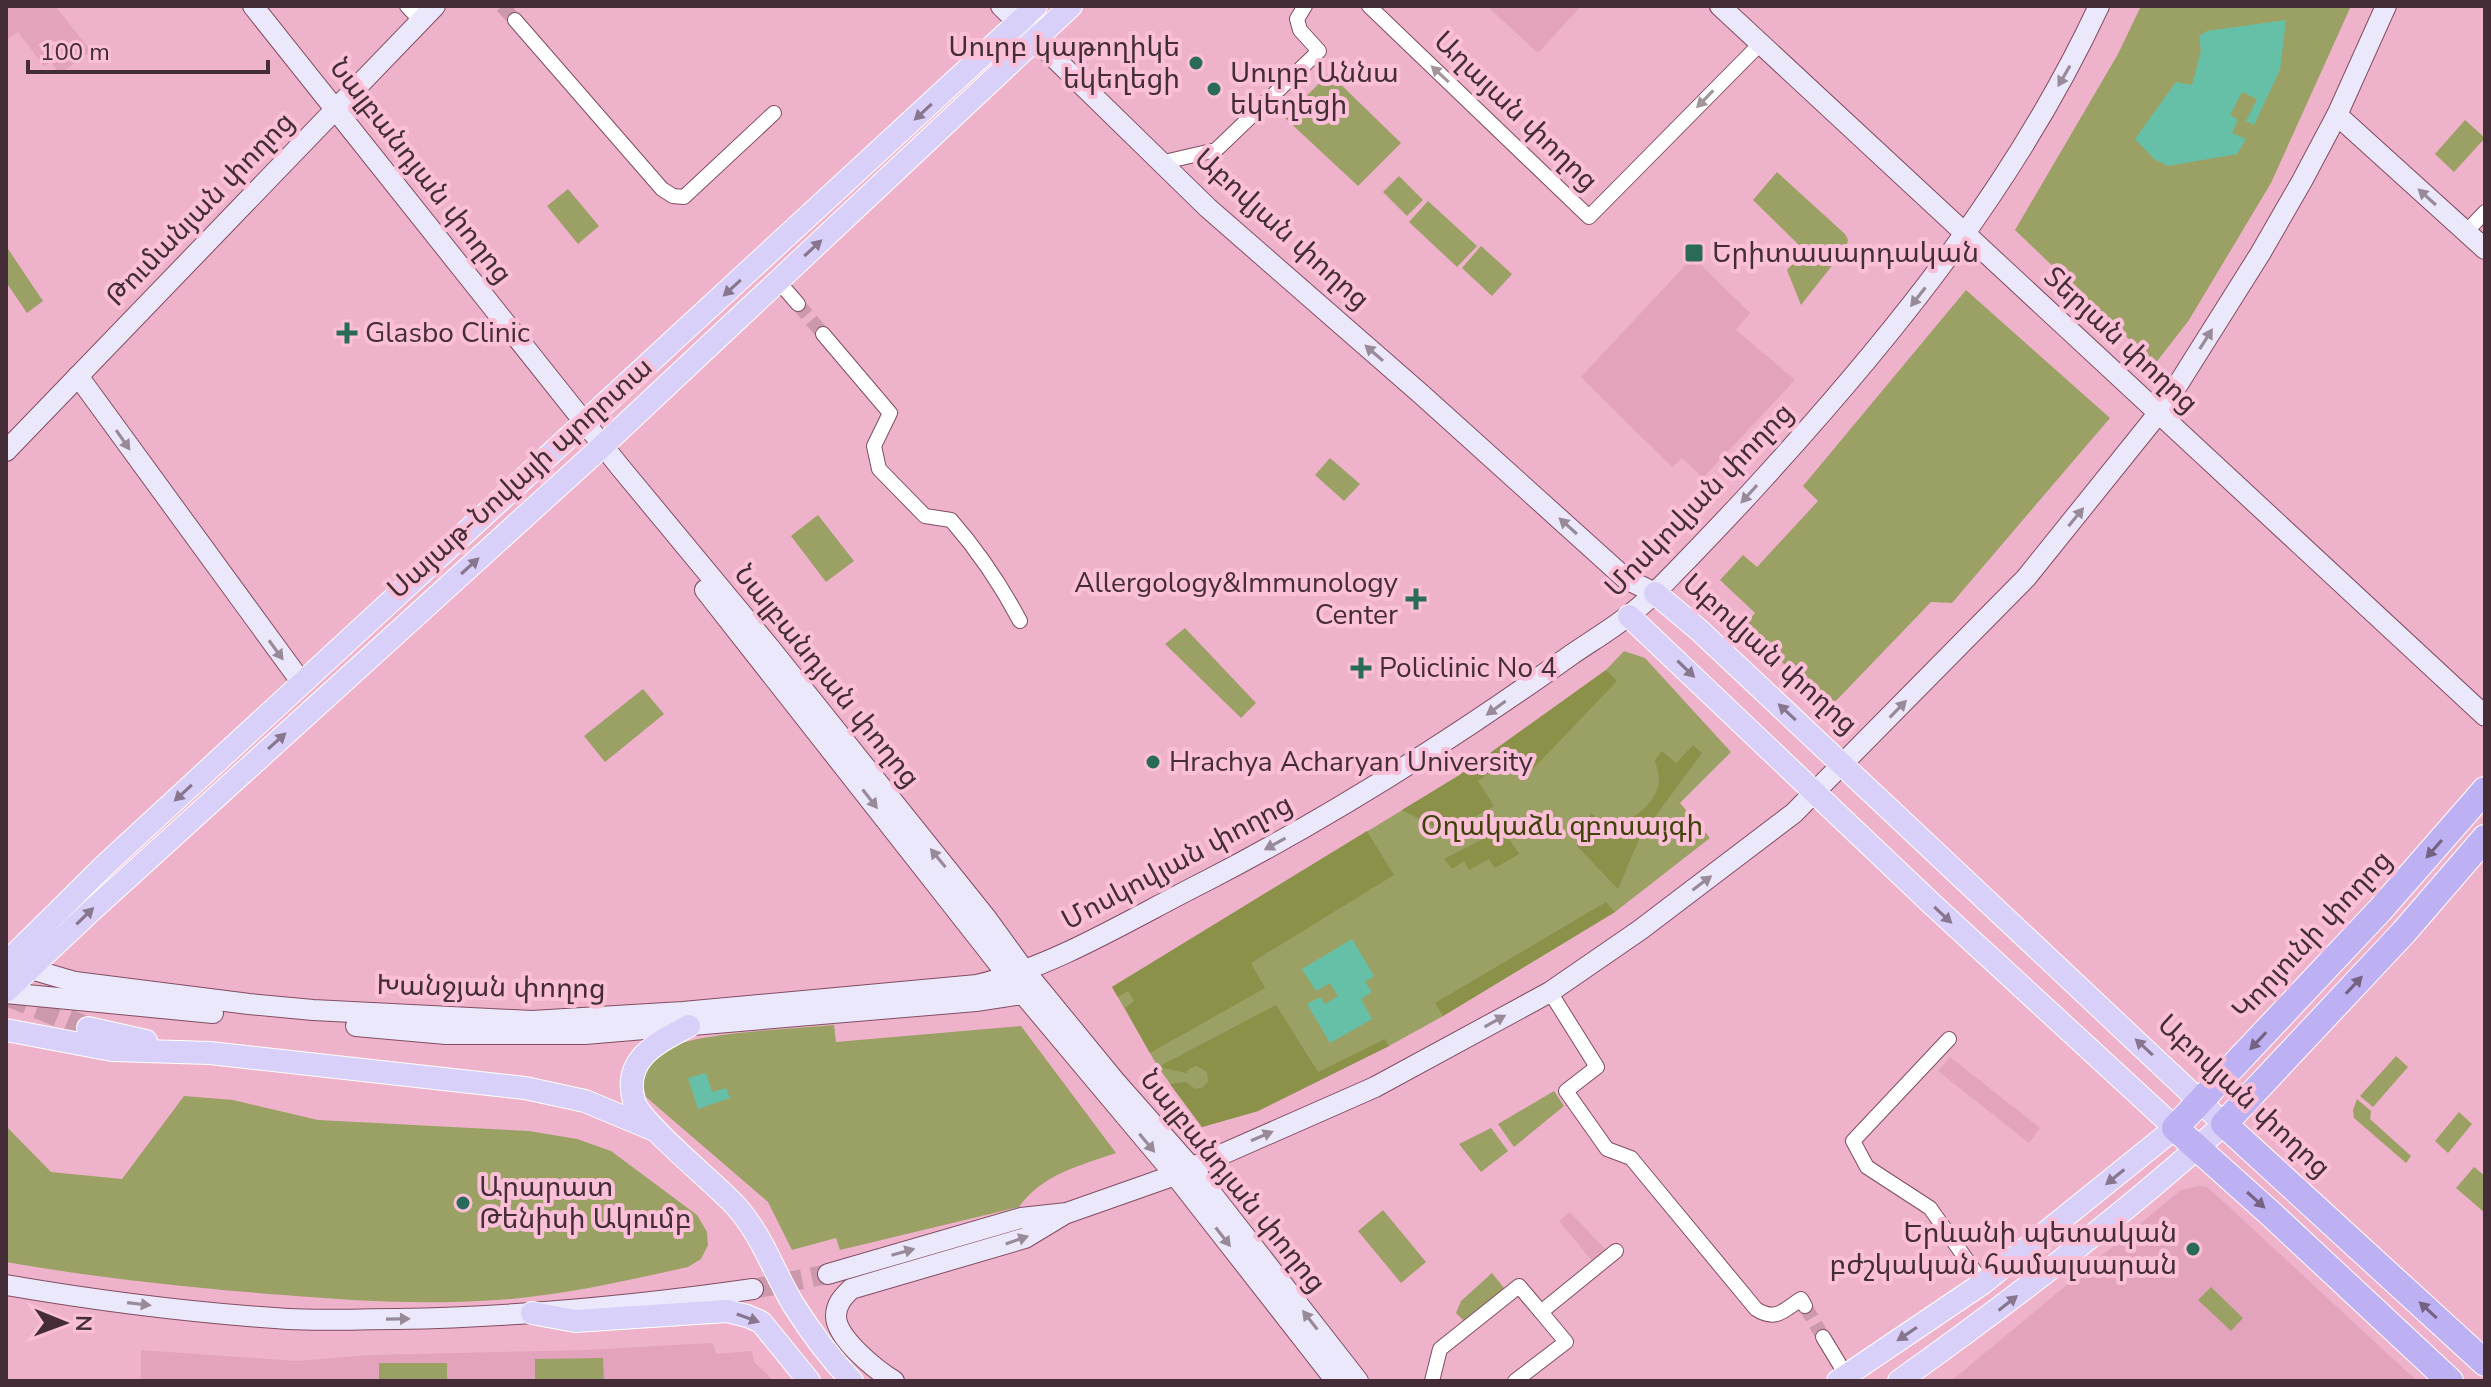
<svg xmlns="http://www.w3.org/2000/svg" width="2491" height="1387" viewBox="0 0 2491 1387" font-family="'Nunito Sans','Noto Sans Armenian',sans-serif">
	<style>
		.built { fill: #e3a3bd }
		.green { fill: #9ba165 }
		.forest { fill: #8b9149 }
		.water { fill: #65c0a7 }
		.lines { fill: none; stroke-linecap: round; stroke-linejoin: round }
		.street-tunnel { stroke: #cc98ac; stroke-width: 14; stroke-dasharray: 14 7; stroke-linecap: butt }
		.secondary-tunnel { stroke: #cc98ac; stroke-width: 20; stroke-dasharray: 20 10; stroke-linecap: butt }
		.primary-tunnel { stroke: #cc98ac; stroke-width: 22; stroke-dasharray: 22 11; stroke-linecap: butt }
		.street-casing { stroke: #804d62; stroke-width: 16 }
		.secondary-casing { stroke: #804d62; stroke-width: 22 }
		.primary-casing { stroke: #fff; stroke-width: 24 }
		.highway-casing { stroke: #fff; stroke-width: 28 }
		.street { stroke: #fff; stroke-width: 14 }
		.secondary { stroke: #ece8fb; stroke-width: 20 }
		.primary { stroke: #d8d0f8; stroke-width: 22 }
		.highway { stroke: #beb1f3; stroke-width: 26 }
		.oneway { fill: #a2969a }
		.oneway2 { fill: #988a98 }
		.oneway3 { fill: #87768d }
		.oneway4 { fill: #756282 }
		.poi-dot { fill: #296a59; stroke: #fbc0d7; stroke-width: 3 }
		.labels { text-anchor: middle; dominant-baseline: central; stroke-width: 8; stroke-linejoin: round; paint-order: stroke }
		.poi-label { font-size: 28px; fill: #442d36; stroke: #fbc0d7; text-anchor: start }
		.street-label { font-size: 28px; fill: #442d36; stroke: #fbc0d7 }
		.park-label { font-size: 28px; fill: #3f4209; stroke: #fbc0d7 }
	</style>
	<rect width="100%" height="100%" fill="#eeb3ca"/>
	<g class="built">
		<path d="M6 6H55L91 51 60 74 51 62 44 66 18 32 6 40Z"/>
		<path d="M1487 6H1581L1538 53Z"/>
		<path d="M1693 257 1750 313 1736 330 1795 380 1703 478 1682 458 1672 467 1581 377Z"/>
		<path d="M1950 1057 2040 1128 2029 1143 1938 1071Z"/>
		<path d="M2198 1186 2207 1187 2215 1194 2417 1381H1951L2181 1190Z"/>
		<path d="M1570 1212 1606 1250 1593 1262 1559 1221Z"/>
		<path d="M713 1343 716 1354 752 1351 754 1362 774 1381H141V1350L296 1361 371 1355 585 1350Z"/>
	</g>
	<g class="green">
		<path d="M2141 6H2351L2271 183 2189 320 2155 364 2015 230 2118 54Z"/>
		<path d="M1329 73 1401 143 1358 186 1285 118Z"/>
		<path d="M2465 120 2485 138 2454 172 2435 154Z"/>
		<path d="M1777 172 1845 234 1848 240 1846 248 1801 305 1787 270 1804 250 1753 200Z"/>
		<path d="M1399 176 1423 200 1407 216 1383 192Z"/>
		<path d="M568 189 599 226 578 244 547 206Z"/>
		<path d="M1428 201 1477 246 1457 267 1409 222Z"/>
		<path d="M6 246 43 301 27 313 6 282Z"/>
		<path d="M1481 246 1512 274 1492 296 1462 268Z"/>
		<path d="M1966 290 2110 418 1952 603 1931 602 1832 705 1742 628 1755 613 1720 580 1743 555 1757 567 1818 501 1803 486Z"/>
		<path d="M1330 458 1360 484 1344 501 1315 475Z"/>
		<path d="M818 515 854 561 826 582 791 536Z"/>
		<path d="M1185 628 1256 703 1241 718 1165 644Z"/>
		<path d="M1624 651 1645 658 1731 752 1680 803 1710 838 1615 912 1443 1016 1389 1046 1258 1111 1202 1127 1158 1067 1112 987 1458 776 1606 670Z"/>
		<path d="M643 689 664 714 605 762 584 736Z"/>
		<path d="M834 1025 836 1042 1021 1026 1116 1153C1081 1165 1041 1175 1019 1207L840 1250 836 1238 792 1250 768 1202 646 1097 642 1081C648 1069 652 1059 663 1051 690 1032 797 1029 834 1025Z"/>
		<path d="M2396 1056 2408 1067 2373 1107 2360 1096Z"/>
		<path d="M1554 1091 1564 1106 1514 1147 1498 1124Z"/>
		<path d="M184 1096 233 1100 318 1120 529 1131 577 1139 611 1151 697 1215 707 1232 708 1245 701 1259 688 1267C625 1281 561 1296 496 1300 425 1305 355 1301 284 1295 190 1288 98 1278 6 1262V1126L51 1172 122 1179Z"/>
		<path d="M2357 1099 2371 1111 2370 1119 2411 1156 2406 1163 2354 1118 2353 1110Z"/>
		<path d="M2459 1112 2472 1124 2448 1153 2435 1141Z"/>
		<path d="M1491 1128 1508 1151 1481 1172 1459 1144Z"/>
		<path d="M2474 1167 2485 1176V1213L2456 1188Z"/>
		<path d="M1383 1210 1426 1262 1401 1283 1358 1231Z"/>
		<path d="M1492 1273 1504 1288 1466 1323 1456 1313 1461 1301Z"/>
		<path d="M2211 1287 2243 1318 2231 1331 2198 1300Z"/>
		<path d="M603 1358 604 1381H535V1359Z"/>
		<rect x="379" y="1363" width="68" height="18"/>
	</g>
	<g class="forest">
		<path d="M1606 670 1617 681 1533 769 1518 752 1478 781 1494 806 1446 833 1402 810 1458 776Z"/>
		<path d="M1693 745 1702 753 1640 837 1618 889 1577 846 1591 813C1594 815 1597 819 1601 821 1625 830 1658 804 1659 780 1659 774 1656 766 1655 760L1662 751 1676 763Z"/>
		<path d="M1367 831 1394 875 1251 963 1265 988 1150 1053 1125 1008 1134 1001 1128 991 1118 997 1112 987Z"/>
		<path d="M1494 833 1506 834 1519 854 1495 868 1489 859 1469 870 1464 861 1452 869 1444 859Z"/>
		<path d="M1606 902 1615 912 1443 1016 1435 1003Z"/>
		<path d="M1276 1005 1318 1072 1385 1039 1389 1046 1258 1111 1202 1127 1170 1084 1186 1082 1195 1089 1202 1088 1208 1082 1207 1072 1197 1066 1190 1068 1186 1073 1158 1067Z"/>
	</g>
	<g class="water">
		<path d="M2286 20 2280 70 2254 125 2246 121 2257 99 2242 92 2230 115 2238 120 2232 133 2246 139 2237 154 2168 166 2154 159 2135 139 2176 82 2192 85 2201 51 2199 36 2207 31Z"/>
		<path d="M1352 939 1374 976 1365 982 1372 992 1361 999 1372 1019 1330 1043 1307 1004 1320 997 1325 1004 1338 996 1330 983 1316 991 1302 969Z"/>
		<path d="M706 1073 712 1092 726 1088 730 1098 698 1109 688 1078Z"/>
	</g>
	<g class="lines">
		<g class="street-tunnel">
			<path d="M502 6 515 20"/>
			<path d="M798 304 823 334"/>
			<path d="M1805 1306 1823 1337"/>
		</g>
		<path class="secondary-tunnel" d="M753 1289 828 1274"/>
		<path class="primary-tunnel" d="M7 995 88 1028"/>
		<defs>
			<g id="street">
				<path d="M407 6 421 21"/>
				<path d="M1369 6 1589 217 1760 44"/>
				<path d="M515 20 662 189 673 196 684 197 774 113"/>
				<path d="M1160 163 1216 150 1319 51 1300 30 1297 19 1305 6"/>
				<path d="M2466 232 2485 212"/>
				<path d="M778 281 798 304"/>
				<path d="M823 334 890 413 874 446 879 469 925 516 951 520C978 551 1001 585 1020 621"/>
				<path d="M1550 992 1597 1067 1566 1091 1607 1149 1631 1158 1756 1309C1776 1322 1784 1310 1801 1299L1805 1306"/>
				<path d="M1949 1039 1853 1141 1867 1167 1930 1208 1983 1283"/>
				<path d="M1823 1337 1846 1375"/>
				<path d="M1432 1381 1440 1349 1519 1286 1541 1312 1616 1251"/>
				<path d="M1515 1381 1566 1342 1541 1312"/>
			</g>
			<g id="secondary">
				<path d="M253 6 620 467 770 648 987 919 1024 970 1115 1081 1191 1167 1358 1381"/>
				<path d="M1001 6 1208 208 1421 394 1626 579 1655 593"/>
				<path d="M1720 6 2485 716"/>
				<path d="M2337 115 2485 249"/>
				<path d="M78 376 302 683"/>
				<path d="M6 451 435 6"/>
				<path d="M705 590 1009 977 1175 1175 1336 1381"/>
				<path d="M17 965 75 982 249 1004 313 1010 532 1021 683 1012 977 985C1058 965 1132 918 1206 881 1334 815 1455 738 1571 655 1590 642 1610 630 1628 616 1649 601 1666 581 1684 563 1710 536 1737 508 1763 479 1894 335 2016 184 2099 6"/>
				<path d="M6 993 213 1013"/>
				<path d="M356 1026 446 1034H585L976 1001 1023 994"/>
				<path d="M828 1274 1021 1218 1067 1213 1175 1175 1375 1087 1550 992 1640 930 1794 813 2026 578 2165 405 2260 254 2302 181 2337 115 2386 6"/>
				<path d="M6 1285C99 1301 194 1313 288 1319 324 1321 361 1319 397 1319 516 1317 635 1306 753 1289"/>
				<path d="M894 1381C876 1370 836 1338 836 1316 836 1304 843 1297 851 1289L1025 1238 1063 1215"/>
			</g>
			<g id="primary">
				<path d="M1655 593 1699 630 2224 1124C2120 1218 2013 1300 1899 1381"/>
				<path d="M1629 616 1933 905 2175 1128 1983 1283 1838 1381"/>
				<path d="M6 963 105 865 1036 6"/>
				<path d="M6 991 91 911 597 451 1071 6"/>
				<path d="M689 1026C659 1042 622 1058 634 1101 640 1123 714 1182 735 1205 762 1235 773 1270 793 1304 810 1331 830 1358 852 1381"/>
				<path d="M88 1028 146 1041"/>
				<path d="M6 1030 112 1050 210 1053 525 1088 585 1101 657 1131"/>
				<path d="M532 1313 575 1321 727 1311 747 1316 761 1322 809 1381"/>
			</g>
			<g id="highway">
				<path d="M2485 838 2404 932 2224 1124 2485 1363"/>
				<path d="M2450 1381 2271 1214 2175 1128 2381 909 2485 790"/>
			</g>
		</defs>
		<use href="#street" class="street-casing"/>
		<use href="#secondary" class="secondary-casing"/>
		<use href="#primary" class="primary-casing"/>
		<use href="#highway" class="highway-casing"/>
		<use href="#street" class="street"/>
		<use href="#secondary" class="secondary"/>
		<use href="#primary" class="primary"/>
		<use href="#highway" class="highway"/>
	</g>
	<defs><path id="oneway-solid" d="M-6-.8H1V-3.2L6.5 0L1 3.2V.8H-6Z" transform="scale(2)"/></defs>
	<g class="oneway">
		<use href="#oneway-solid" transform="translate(1440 74) rotate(-137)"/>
		<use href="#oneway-solid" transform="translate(1705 99) rotate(134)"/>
	</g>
	<g class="oneway2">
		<use href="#oneway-solid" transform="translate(2064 76) rotate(120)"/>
		<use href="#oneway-solid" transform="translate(2427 197) rotate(-138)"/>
		<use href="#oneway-solid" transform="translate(1918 297) rotate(128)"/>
		<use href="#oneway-solid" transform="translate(2206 339) rotate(-58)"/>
		<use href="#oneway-solid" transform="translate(1374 353) rotate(-139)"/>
		<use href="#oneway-solid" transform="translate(123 440) rotate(55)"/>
		<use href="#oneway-solid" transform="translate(1749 494) rotate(132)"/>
		<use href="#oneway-solid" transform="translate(2076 517) rotate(-51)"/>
		<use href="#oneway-solid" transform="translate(1568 526) rotate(-138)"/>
		<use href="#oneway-solid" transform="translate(276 650) rotate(54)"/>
		<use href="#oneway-solid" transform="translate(1496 708) rotate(144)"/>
		<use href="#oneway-solid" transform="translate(1898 709) rotate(-46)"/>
		<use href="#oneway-solid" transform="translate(870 799) rotate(52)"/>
		<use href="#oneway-solid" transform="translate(1275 844) rotate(151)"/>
		<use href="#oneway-solid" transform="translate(938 858) rotate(-129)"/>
		<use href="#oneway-solid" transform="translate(1702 883) rotate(-37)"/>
		<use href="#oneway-solid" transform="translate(1495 1021) rotate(-29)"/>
		<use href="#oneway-solid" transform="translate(1262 1136) rotate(-23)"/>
		<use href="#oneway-solid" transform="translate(1147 1143) rotate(50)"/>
		<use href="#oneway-solid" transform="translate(1223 1237) rotate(52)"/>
		<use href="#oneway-solid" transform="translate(1017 1240) rotate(-19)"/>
		<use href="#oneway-solid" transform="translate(903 1252) rotate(-16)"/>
		<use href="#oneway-solid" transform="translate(139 1304) rotate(7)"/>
		<use href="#oneway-solid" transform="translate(398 1319) rotate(-1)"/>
		<use href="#oneway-solid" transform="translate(1310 1320) rotate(-128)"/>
	</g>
	<g class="oneway3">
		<use href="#oneway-solid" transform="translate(923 112) rotate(137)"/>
		<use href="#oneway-solid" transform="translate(813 248) rotate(-43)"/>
		<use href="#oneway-solid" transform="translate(732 288) rotate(137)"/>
		<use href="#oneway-solid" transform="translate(470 566) rotate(-42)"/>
		<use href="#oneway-solid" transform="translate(1686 669) rotate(44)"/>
		<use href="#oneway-solid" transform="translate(1787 712) rotate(-137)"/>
		<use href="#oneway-solid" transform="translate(277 741) rotate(-42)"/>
		<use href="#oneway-solid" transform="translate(183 793) rotate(137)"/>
		<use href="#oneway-solid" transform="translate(1943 915) rotate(43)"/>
		<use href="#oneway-solid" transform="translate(85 916) rotate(-44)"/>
		<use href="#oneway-solid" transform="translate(2144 1047) rotate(-137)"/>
		<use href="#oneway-solid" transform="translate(2115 1177) rotate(141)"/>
		<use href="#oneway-solid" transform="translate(2008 1303) rotate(-38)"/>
		<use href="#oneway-solid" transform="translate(748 1318) rotate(20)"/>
		<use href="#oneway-solid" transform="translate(1907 1334) rotate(146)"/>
	</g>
	<g class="oneway4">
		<use href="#oneway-solid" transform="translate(2434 849) rotate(131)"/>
		<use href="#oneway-solid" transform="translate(2354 985) rotate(-47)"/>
		<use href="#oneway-solid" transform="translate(2258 1041) rotate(133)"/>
		<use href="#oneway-solid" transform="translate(2256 1200) rotate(42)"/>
		<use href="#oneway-solid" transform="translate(2428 1310) rotate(-137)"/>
	</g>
	<g class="poi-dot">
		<circle cx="1196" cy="63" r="8"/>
		<circle cx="1214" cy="89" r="8"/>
		<rect x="1684" y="243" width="20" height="20" rx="4"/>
		<path d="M343 321h8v8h8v8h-8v8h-8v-8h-8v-8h8z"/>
		<path d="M1412 587h8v8h8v8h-8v8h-8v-8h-8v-8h8z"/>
		<path d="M1357 656h8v8h8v8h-8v8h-8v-8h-8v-8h8z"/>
		<circle cx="1153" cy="762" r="8"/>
		<circle cx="463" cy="1203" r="8"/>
		<circle cx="2193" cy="1249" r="8"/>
	</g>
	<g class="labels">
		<g class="poi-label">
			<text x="1180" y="47" text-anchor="end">Սուրբ կաթողիկե<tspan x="1180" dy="32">եկեղեցի</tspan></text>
			<text x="1230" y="73">Սուրբ Աննա<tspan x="1230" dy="32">եկեղեցի</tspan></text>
			<text x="1712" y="253">Երիտասարդական</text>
			<text x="365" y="333">Glasbo Clinic</text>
			<text x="1398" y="583" text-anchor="end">Allergology&amp;Immunology<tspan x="1398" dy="32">Center</tspan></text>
			<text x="1379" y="668">Policlinic No 4</text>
			<text x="1169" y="762">Hrachya Acharyan University</text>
			<text x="479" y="1187">Արարատ<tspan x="479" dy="32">Թենիսի Ակումբ</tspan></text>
			<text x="2177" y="1233" text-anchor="end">Երևանի պետական<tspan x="2177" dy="32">բժշկական համալսարան</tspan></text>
		</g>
		<g class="street-label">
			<text transform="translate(1516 111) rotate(44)">Աղայան փողոց</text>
			<text transform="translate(421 171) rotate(52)">Նալբանդյան փողոց</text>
			<text transform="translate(200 209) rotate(-46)">Թումանյան փողոց</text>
			<text transform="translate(1282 229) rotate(42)">Աբովյան փողոց</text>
			<text transform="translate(2121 340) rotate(43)">Տերյան փողոց</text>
			<text transform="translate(520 478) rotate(-42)">Սայաթ-Նովայի պողոտա</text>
			<text transform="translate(1699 500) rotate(-46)">Մոսկովյան փողոց</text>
			<text transform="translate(1770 654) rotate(42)">Աբովյան փողոց</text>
			<text transform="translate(827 676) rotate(51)">Նալբանդյան փողոց</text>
			<text transform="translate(1177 862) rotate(-28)">Մոսկովյան փողոց</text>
			<text transform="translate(2312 935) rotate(-47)">Կորյունի փողոց</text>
			<text transform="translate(491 987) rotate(1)">Խանջյան փողոց</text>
			<text transform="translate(2244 1096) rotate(43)">Աբովյան փողոց</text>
			<text transform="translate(1233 1181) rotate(51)">Նալբանդյան փողոց</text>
		</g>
		<g class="park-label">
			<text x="1562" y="826">Օղակաձև զբոսայգի</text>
		</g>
	</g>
	<rect width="2491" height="1387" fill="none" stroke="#442d36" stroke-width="16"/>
	<g transform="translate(64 1323) rotate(91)" stroke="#fbc0d7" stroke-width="6" paint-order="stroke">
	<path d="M0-6L14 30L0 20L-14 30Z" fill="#442d36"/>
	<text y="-12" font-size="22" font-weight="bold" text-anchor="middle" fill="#442d36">N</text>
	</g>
	<path d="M28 60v12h240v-12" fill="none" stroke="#442d36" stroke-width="4"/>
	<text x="40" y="60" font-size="24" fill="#442d36" stroke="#fbc0d7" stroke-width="6" paint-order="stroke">100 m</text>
</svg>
